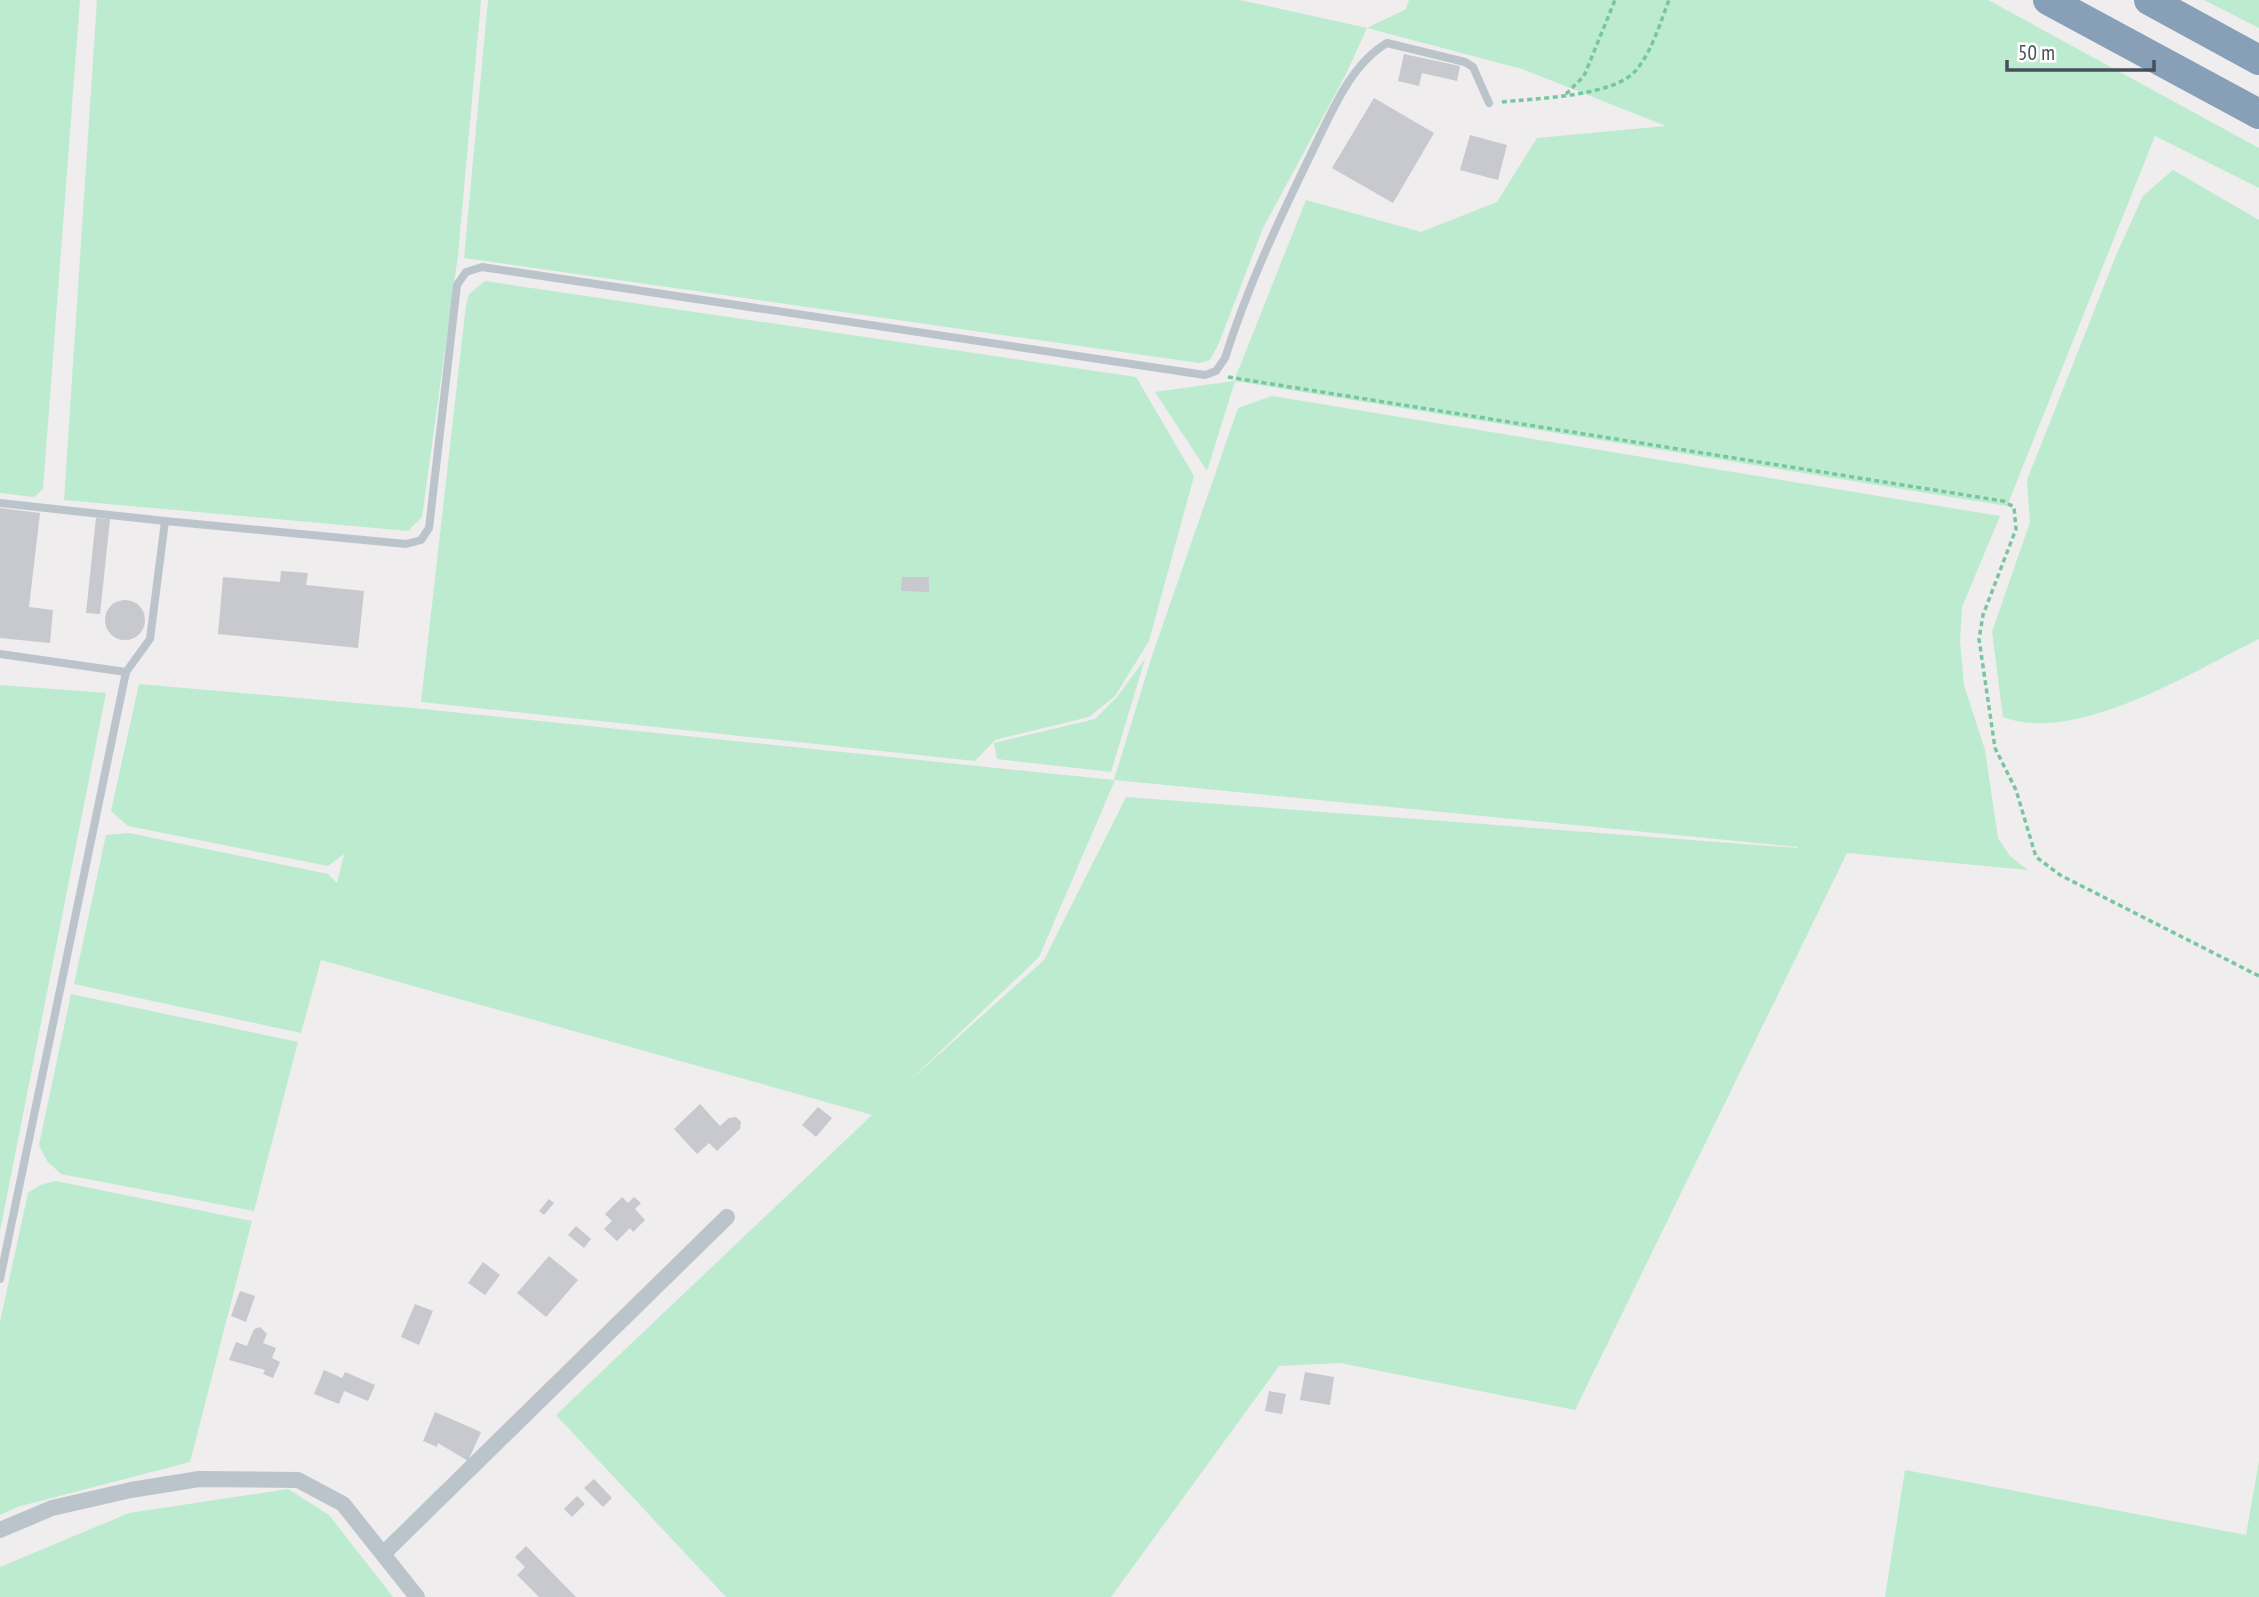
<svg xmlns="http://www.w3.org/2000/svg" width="2259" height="1597" viewBox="0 0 2259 1597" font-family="'PT Sans Narrow',sans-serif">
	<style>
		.green { fill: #bdebcf; fill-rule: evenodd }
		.building { fill: #c7c9cf }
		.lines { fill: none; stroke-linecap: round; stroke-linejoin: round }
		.path { stroke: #78c6a0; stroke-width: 3.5; stroke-dasharray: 5 3.5; stroke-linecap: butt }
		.lane { stroke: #bcc4cb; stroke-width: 8 }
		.street { stroke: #bcc4cb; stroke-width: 16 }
		.highway { stroke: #889fb8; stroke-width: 30 }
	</style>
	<rect width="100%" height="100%" fill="#efeded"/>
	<g class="green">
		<path d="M0 0H80L43 489 34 497 0 493Z"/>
		<path d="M97 0H481L458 255 422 517 408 531 64 500Z"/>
		<path d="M488 0H1240L1367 28 1406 9 1409 0H1988L2259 148V188L2155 136 2007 506 1235 381 1207 471 1155 392 1234 381 1306 200 1421 232 1497 202 1537 138 1666 126 1522 69 1367 28 1346 74 1263 228 1219 343 1210 360 1199 363 464 258Z"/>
		<path d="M2204 0H2259V28Z"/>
		<path d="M2173 170 2259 220V639C2193 671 2077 745 2003 717L1992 632 2030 522 2027 480 2117 253 2143 196Z"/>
		<path d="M485 281 1136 377 1194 476 1149 641 1115 696 1089 717 995 740 975 761 421 702 466 305 469 294Z"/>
		<path d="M1272 396 2000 516 1962 607 1960 641 1964 685 1985 750 1998 838 2010 856 2028 870 1847 853 1575 1410 1340 1363 1279 1366 1111 1597H726L556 1415 872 1115 321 960 301 1033 74 984 106 835 129 833 328 874 337 883 344 854 328 866 128 826 111 811 139 684 413 708 1114 780 1151 659 1238 408ZM1115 780 1798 847V848L1126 797 1044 960 905 1085 1039 957Z"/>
		<path d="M1145 659 1111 772 997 759 994 743 1095 719 1117 697Z"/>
		<path d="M0 685 106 693 0 1231Z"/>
		<path d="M71 994 298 1042 254 1211 61 1174 47 1161 39 1145Z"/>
		<path d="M56 1181 252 1221 190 1462 17 1507 0 1515V1322L28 1193 40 1185Z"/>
		<path d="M2259 1461V1597H1885L1905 1470 2246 1535Z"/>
		<path d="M288 1489 329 1515 393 1597H0V1567L129 1513Z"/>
	</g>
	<g class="building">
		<path d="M1404 54 1460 66 1457 81 1422 73 1419 86 1398 81Z"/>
		<path d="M1374 98 1434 133 1393 203 1332 168Z"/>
		<path d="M1470 135 1507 145 1498 180 1460 170Z"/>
		<path d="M0 508 40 513 29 607 53 610 50 643 0 638Z"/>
		<path d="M96 518 110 519 100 614 86 613Z"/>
		<path d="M281 571 308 573 306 585 364 591 358 648 218 634 223 577 280 582Z"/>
		<path d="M902 577H929V592L901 591Z"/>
		<circle cx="125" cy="620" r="20"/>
		<path d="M700 1104 720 1126 729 1118 736 1117 741 1122 740 1129 717 1151 709 1143 697 1154 674 1129Z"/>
		<path d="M818 1107 832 1118 816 1137 802 1125Z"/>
		<path d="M622 1197 628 1203 634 1197 641 1203 635 1209 645 1220 633 1232 630 1228 617 1241 604 1229 612 1221 605 1214Z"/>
		<path d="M549 1199 554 1203 544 1215 539 1211Z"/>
		<path d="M576 1226 591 1239 584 1248 568 1235Z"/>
		<path d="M549 1256 578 1280 546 1317 517 1293Z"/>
		<path d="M483 1262 500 1275 485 1295 468 1283Z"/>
		<path d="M240 1291 255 1296 246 1322 231 1316Z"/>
		<path d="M415 1304 433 1311 419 1345 401 1337Z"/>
		<path d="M260 1327 267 1334 263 1343 276 1348 272 1358 280 1362 273 1378 263 1374 265 1370 229 1360 236 1342 247 1346 254 1329Z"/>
		<path d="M324 1370 342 1378 345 1372 375 1385 368 1401 344 1391 339 1404 314 1394Z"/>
		<path d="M1305 1372 1334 1377 1330 1405 1300 1400Z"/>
		<path d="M1269 1391 1286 1394 1282 1414 1265 1411Z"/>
		<path d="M435 1412 481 1432 468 1461 438 1443 437 1447 423 1441Z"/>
		<path d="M594 1479 612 1498 603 1507 584 1488Z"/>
		<path d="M577 1496 585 1504 572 1517 564 1509Z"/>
		<path d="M526 1546 576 1597H539L517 1575 525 1567 515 1557Z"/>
	</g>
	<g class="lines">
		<g class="path">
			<path d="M1566 94 1584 76 1615 0"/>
			<path d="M1502 102C1535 98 1616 97 1637 69 1653 49 1660 23 1669 0"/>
			<path d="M1228 377 2003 501 2014 507 2016 529 1983 615 1979 639 1995 748 2016 790 2036 857 2060 875 2259 976"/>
		</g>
		<g class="lane">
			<path d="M0 503 165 521"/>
			<path d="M0 654 126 672 150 639 165 521 406 544 421 540 429 528 457 285 466 272 482 267 1205 375 1216 371 1225 358C1248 286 1277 224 1310 156 1330 117 1348 66 1387 43L1465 62 1473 67 1489 103"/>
			<path d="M0 1279 126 672"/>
		</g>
		<g class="street">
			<path d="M0 1530 52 1508 131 1490 199 1479 298 1480 343 1504 417 1597"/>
			<path d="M384 1553 727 1217"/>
		</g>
		<g class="highway">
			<path d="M2048 0 2259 114"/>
			<path d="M2149 0 2259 60"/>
		</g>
	</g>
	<path d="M2007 60v10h147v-10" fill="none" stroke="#465059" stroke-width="3.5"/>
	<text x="2018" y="60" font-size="21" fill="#465059" stroke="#ffffff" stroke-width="5" paint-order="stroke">50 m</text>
</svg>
